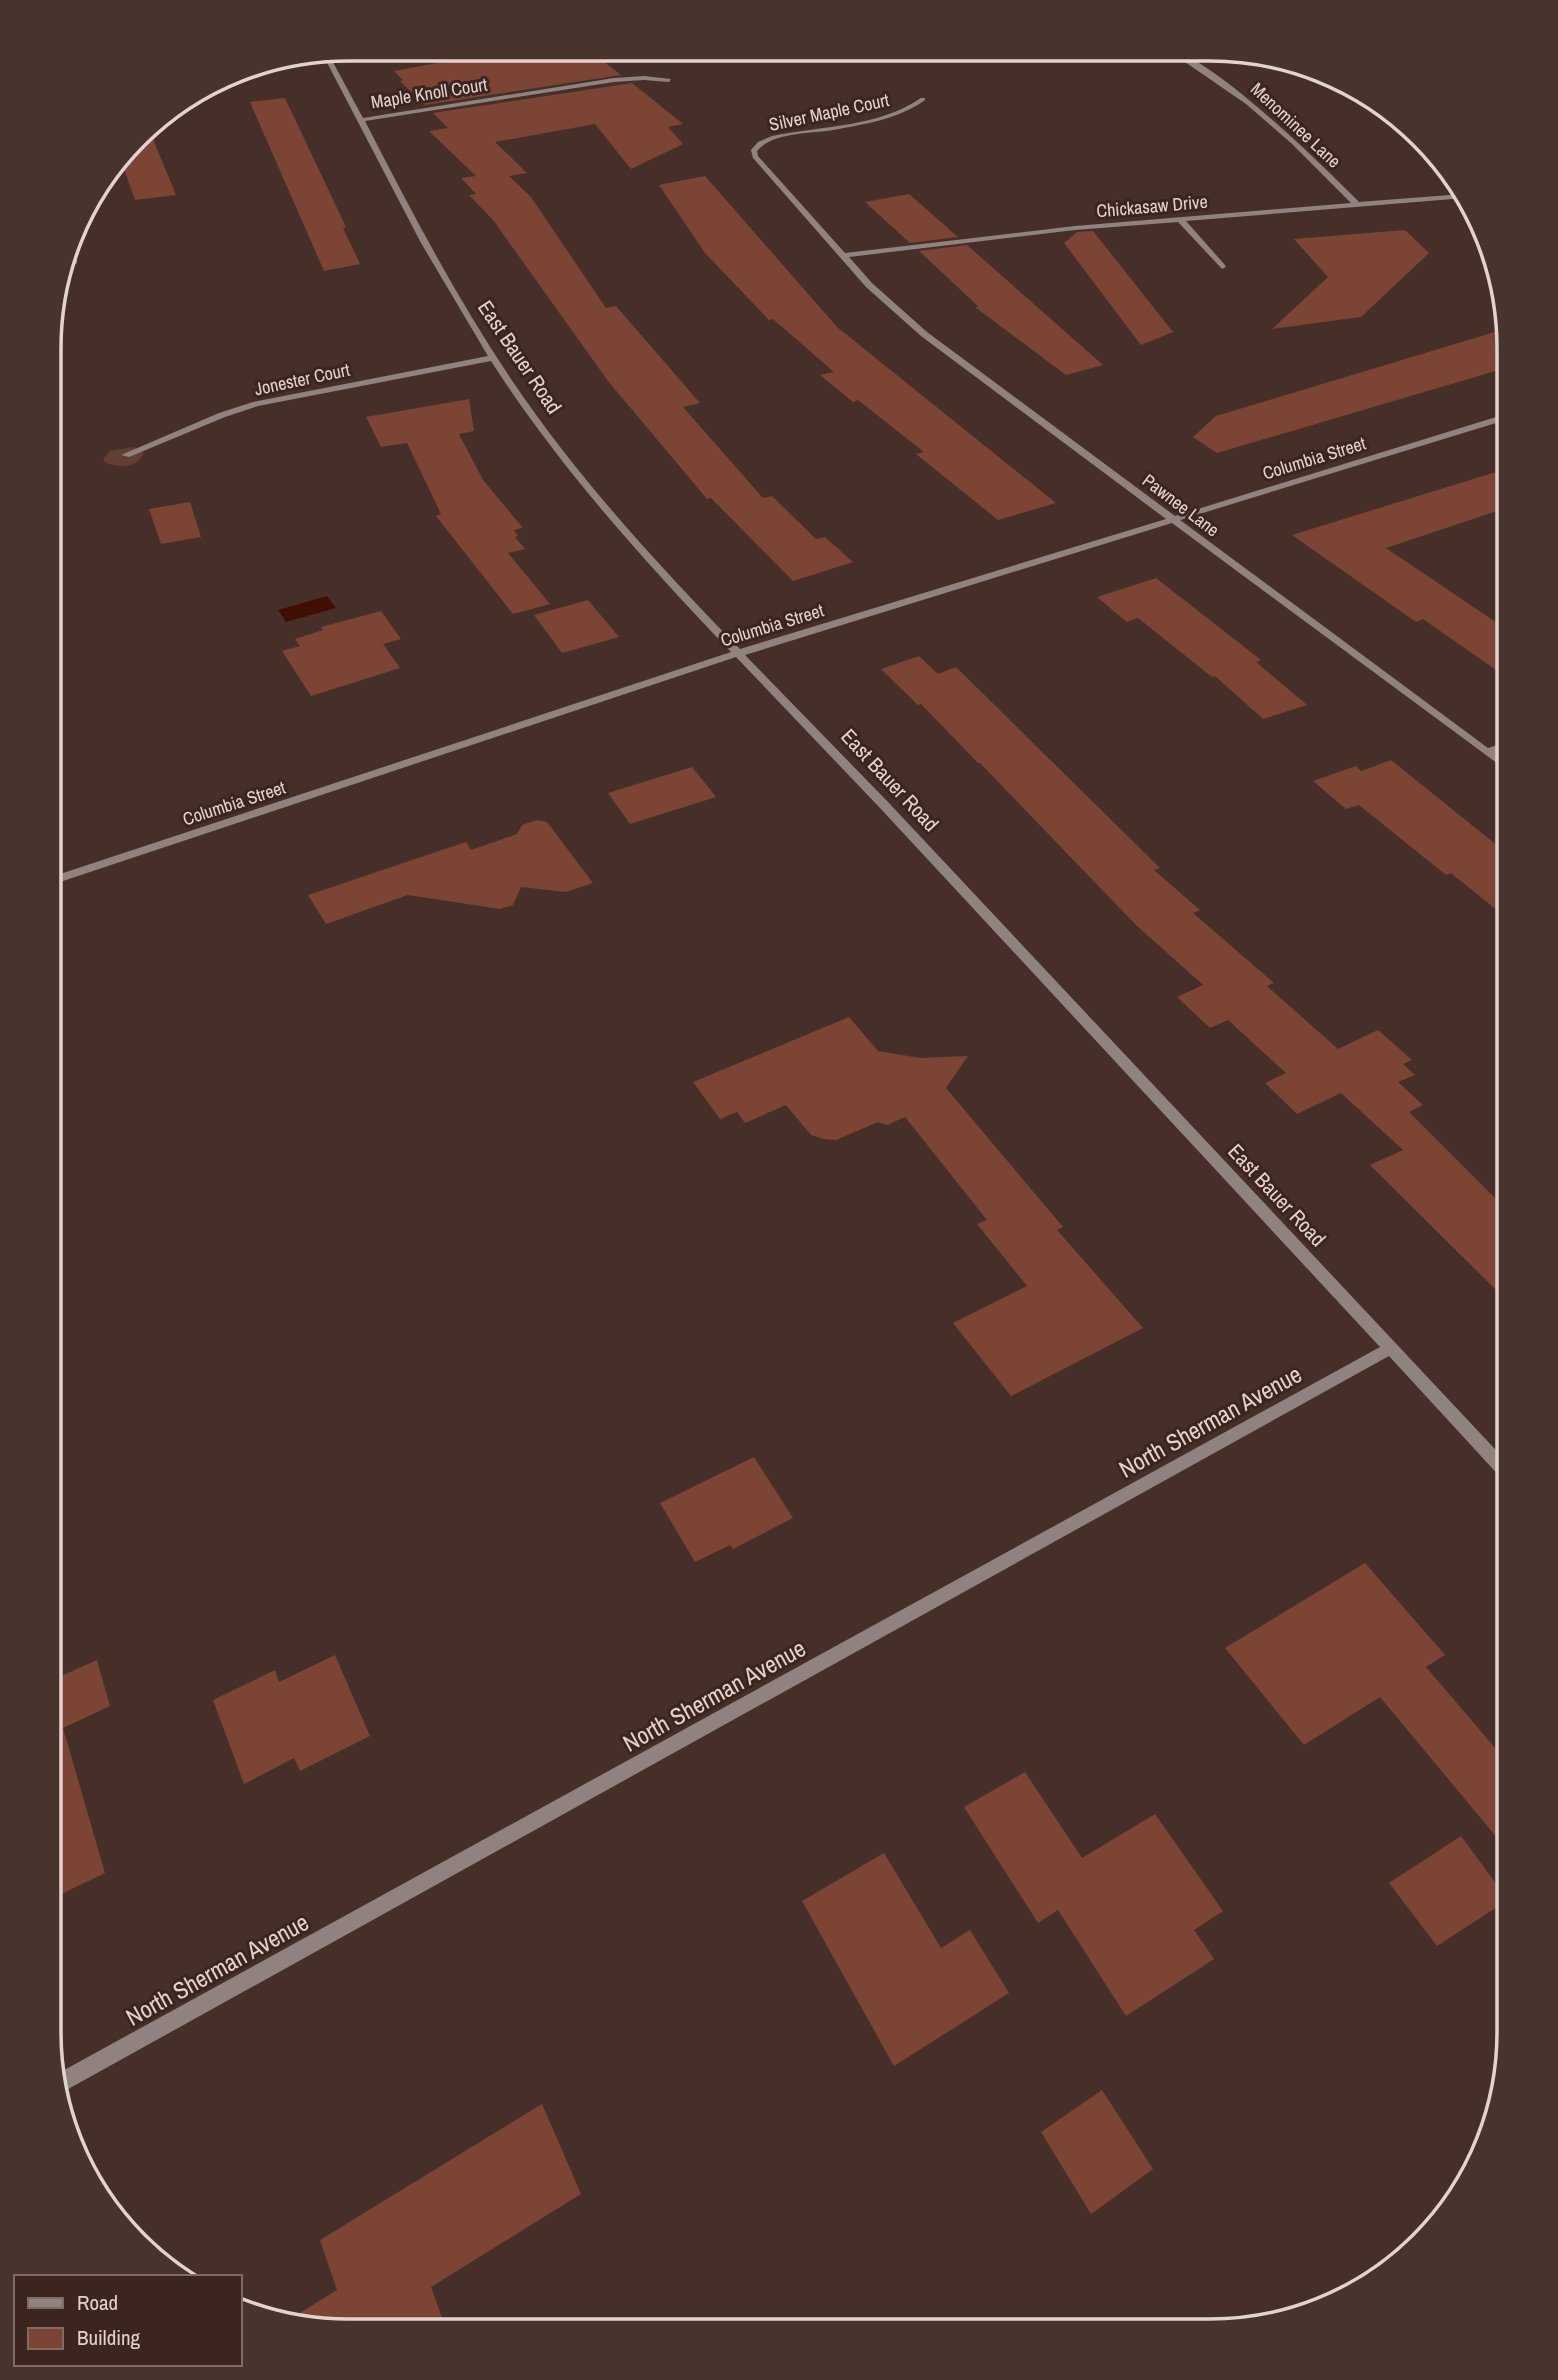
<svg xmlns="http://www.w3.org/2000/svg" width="1558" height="2380" viewBox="0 0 1558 2380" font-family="'Archivo Narrow',sans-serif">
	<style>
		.green { fill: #633e34 }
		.water { fill: #400e03 }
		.building { fill: #7b4435 }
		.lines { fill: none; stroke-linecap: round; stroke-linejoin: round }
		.street { fill: #8f827f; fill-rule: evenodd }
		.labels { text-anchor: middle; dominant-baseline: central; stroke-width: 6; stroke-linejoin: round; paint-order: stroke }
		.far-street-label { font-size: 18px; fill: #e2d3cf; stroke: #3c251f }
		.street-label { font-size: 21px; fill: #e2d3cf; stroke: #3c251f }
		.near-street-label { font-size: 24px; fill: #e2d3cf; stroke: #3c251f }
		.rim { fill: none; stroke: #e2d3cf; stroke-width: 3.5 }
	</style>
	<rect width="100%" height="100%" fill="#472f29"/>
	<path class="green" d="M134 447 144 452C139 468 118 469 105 462L103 459 110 451Z"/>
	<path class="water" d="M327 596 336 608 286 622 278 610Z"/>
	<g class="building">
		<path d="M570 50H589L621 75 425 105 400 81 403 80 394 71 491 53 500 61Z"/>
		<path d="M632 83 683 124 668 127 683 144 631 169 595 124 495 142 527 173 509 176 531 197 606 308 616 306 700 403 683 407 763 498 772 496 816 539 825 537 853 562 793 581 711 498 707 499 608 381 493 220 469 195 476 194 461 178 476 176 429 131 448 128 433 113Z"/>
		<path d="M285 98 346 227 343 228 360 264 324 271 250 102Z"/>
		<path d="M148 127 176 195 135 200 121 160Z"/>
		<path d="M705 176 837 327 1056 503 998 520 916 454 924 452 858 400 853 402 820 375 834 372 773 319 769 320 705 253 659 185Z"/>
		<path d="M909 194 958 237 910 243 865 202Z"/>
		<path d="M1405 230 1429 253 1361 317 1272 329 1328 277 1294 239Z"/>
		<path d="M1093 231 1173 332 1141 345 1064 243 1077 232Z"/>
		<path d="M967 245 1103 365 1066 375 975 307H979L919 251Z"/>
		<path d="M1505 329 1509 367 1217 453 1193 437 1216 416Z"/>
		<path d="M469 399 474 431 459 434 483 480 523 528 514 530 518 536 515 537 525 549 508 553 550 604 513 614 436 516 441 514 407 443 381 447 366 417Z"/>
		<path d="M1509 468V507L1386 548 1509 631V679L1423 619 1416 622 1292 535Z"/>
		<path d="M190 502 201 537 161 544 149 509Z"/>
		<path d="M1156 578 1261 660 1256 662 1307 705 1263 719 1215 676 1212 677 1138 618 1127 622 1097 597Z"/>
		<path d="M588 600 619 637 562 653 534 615Z"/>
		<path d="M381 611 401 639 383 644 400 668 311 696 282 651 300 646 295 639 323 630 321 627Z"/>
		<path d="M919 656 938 674 956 667 1160 868 1154 870 1200 910 1193 913 1274 983 1267 986 1338 1049 1378 1030 1412 1060 1403 1064 1415 1075 1398 1082 1423 1105 1409 1112 1509 1212V1303L1370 1165 1403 1150 1341 1093 1297 1114 1265 1083 1286 1073 1228 1020 1210 1028 1177 997 1203 985 1136 925 980 763H978L921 704 918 705 881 669Z"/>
		<path d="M1391 760 1509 855V920L1451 873 1446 875 1359 805 1346 809 1313 781 1356 766 1361 771Z"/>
		<path d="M692 767 716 797 630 824 608 793Z"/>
		<path d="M537 820 547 822 593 883 566 892 521 887 513 905 500 909 408 895 326 924 308 895 466 842 471 850 517 834 522 825Z"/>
		<path d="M849 1017 878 1051 920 1058 968 1056 946 1088 1063 1227 1057 1230 1143 1328 1011 1396 953 1323 1027 1286 977 1224 987 1220 905 1117 887 1125 878 1122 836 1140 824 1139 811 1135 786 1105 745 1123 737 1112 720 1119 693 1082Z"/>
		<path d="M754 1457 793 1518 733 1549 730 1545 695 1562 660 1503Z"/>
		<path d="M1365 1563 1445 1655 1426 1667 1508 1763V1851L1380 1697 1304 1745 1225 1648Z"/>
		<path d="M335 1655 370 1736 300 1771 294 1758 244 1784 213 1700 275 1670 279 1682Z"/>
		<path d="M97 1660 110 1706 63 1728 50 1681Z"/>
		<path d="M59 1714 105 1873 49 1900V1715Z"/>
		<path d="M1025 1772 1082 1858 1155 1814 1223 1911 1194 1930 1214 1959 1126 2016 1058 1910 1038 1923 964 1807Z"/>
		<path d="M1461 1836 1508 1900 1437 1946 1389 1883Z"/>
		<path d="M884 1853 941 1948 970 1930 1009 1993 894 2066 802 1901Z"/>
		<path d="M1102 2090 1153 2169 1091 2214 1041 2132Z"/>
		<path d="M542 2104 581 2194 431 2287 446 2329 310 2328 285 2322 337 2290 320 2240Z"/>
	</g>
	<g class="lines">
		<g class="street">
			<path d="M1169 51C1208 52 1328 171 1359 202L1463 194 1465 198 1186 221 1225 265 1226 267 1222 269 1178 222 1075 230 849 257 872 283 927 332 1175 516 1509 413V419L1180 520 1488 748 1509 741V748L1495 754 1509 764V772L1172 523 745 655 888 802 1509 1464V1482L1503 1480 1389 1356 61 2093 57 2074 1380 1347 880 808 736 657 51 885V877L731 652C644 561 559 467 491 361L258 406 225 417 129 457 121 455 219 413 253 402 488 356 421 243 322 53H328L363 118 614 78 644 76 671 79 669 82 644 80 614 82 365 121C410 209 456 297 511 379 577 477 658 565 740 649L1166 519 921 336 866 287 753 158 751 150 758 142 772 136C821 126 879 127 921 98H925V100C899 119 865 124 833 130 809 134 773 132 757 151L758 156 845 253 1075 226 1351 203 1291 143 1246 104Z"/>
			<path d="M73 245 77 247V263L64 272Z"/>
		</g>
	</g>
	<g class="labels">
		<g class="far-street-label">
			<text transform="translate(429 93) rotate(-9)">Maple Knoll Court</text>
			<text transform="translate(829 112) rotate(-12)">Silver Maple Court</text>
			<text transform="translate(1296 125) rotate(43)">Menominee Lane</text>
			<text transform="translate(1152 206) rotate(-5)">Chickasaw Drive</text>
			<text transform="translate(302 379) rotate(-12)">Jonester Court</text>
			<text transform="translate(1314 458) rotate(-17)">Columbia Street</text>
			<text transform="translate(1181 505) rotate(37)">Pawnee Lane</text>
			<text transform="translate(772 625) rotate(-17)">Columbia Street</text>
			<text transform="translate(234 803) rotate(-18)">Columbia Street</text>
		</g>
		<g class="street-label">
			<text transform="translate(520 357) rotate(56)">East Bauer Road</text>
			<text transform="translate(890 780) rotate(47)">East Bauer Road</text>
			<text transform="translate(1277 1195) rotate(47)">East Bauer Road</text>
		</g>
		<g class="near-street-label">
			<text transform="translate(1210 1421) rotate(-29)">North Sherman Avenue</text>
			<text transform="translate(714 1695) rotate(-29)">North Sherman Avenue</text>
			<text transform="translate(217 1969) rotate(-29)">North Sherman Avenue</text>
		</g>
	</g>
	<path d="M0 0H1558V2380H0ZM348 61H1210A287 287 0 0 1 1497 348V2032A287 287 0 0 1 1210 2319H348A287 287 0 0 1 61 2032V348A287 287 0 0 1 348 61Z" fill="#49332d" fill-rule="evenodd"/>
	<path class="rim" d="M348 61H1210A287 287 0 0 1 1497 348V2032A287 287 0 0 1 1210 2319H348A287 287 0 0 1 61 2032V348A287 287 0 0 1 348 61Z"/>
	<rect x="14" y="2275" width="228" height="91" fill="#3c251f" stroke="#7e6b65" stroke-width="2"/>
	<rect x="28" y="2298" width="35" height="10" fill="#8f827f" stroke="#7e6b65" stroke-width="2"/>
	<text x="77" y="2310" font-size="21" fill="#e2d3cf">Road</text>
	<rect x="28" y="2328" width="35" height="21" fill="#7b4435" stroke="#7e6b65" stroke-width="2"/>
	<text x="77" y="2345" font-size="21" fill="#e2d3cf">Building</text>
</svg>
